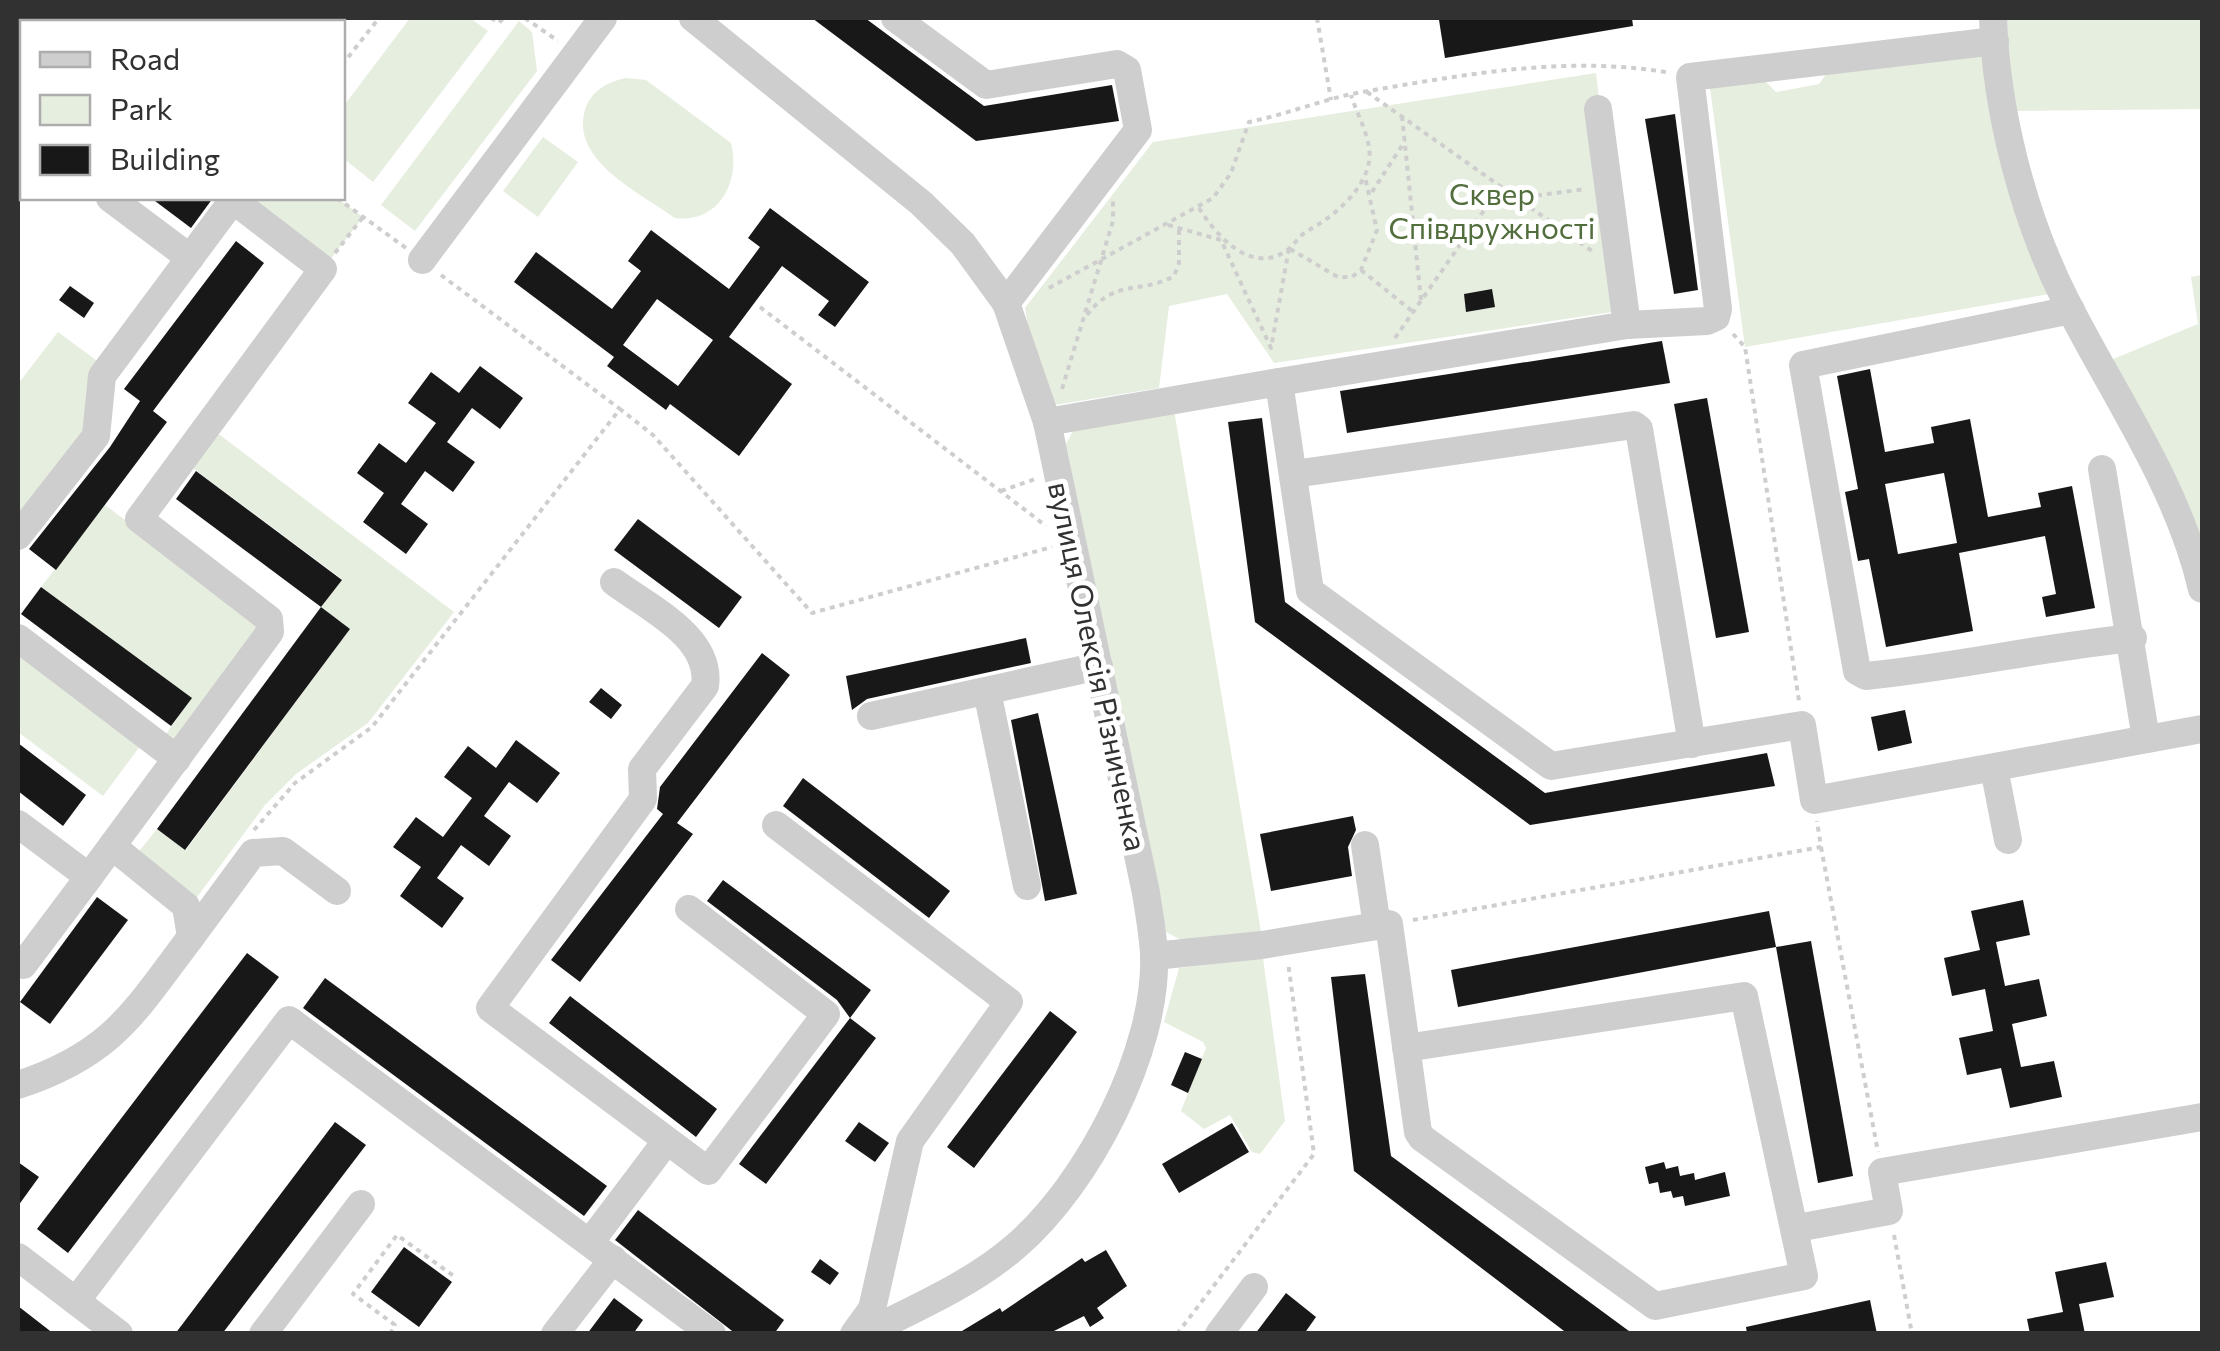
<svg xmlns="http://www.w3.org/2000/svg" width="2220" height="1351" viewBox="0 0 2220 1351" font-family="Commissioner,sans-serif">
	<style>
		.green { fill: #e6eedf }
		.building { fill: #181818; fill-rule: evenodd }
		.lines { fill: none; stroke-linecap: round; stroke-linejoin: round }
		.path { stroke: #cecece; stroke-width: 4; stroke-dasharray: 5 5; stroke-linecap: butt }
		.minor { stroke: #cecece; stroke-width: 28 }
		.labels { text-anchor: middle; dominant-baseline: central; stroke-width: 10; stroke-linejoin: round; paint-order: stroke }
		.park-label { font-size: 30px; fill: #516e3c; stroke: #fff }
		.street-label { font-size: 30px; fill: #313131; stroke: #fff }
	</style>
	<rect width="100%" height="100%" fill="#fff"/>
	<g class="green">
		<path d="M410 18H470L488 31 373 182 343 158V107Z"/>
		<path d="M1993 18H2202V109L2006 111Z"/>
		<path d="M519 21 532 32 537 71 415 231 381 205Z"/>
		<path d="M1988 53 2055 293 1745 347 1709 81 1758 74 1776 92 1819 84 1832 66Z"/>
		<path d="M1596 73 1625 310 1274 363 1227 294 1169 306 1159 388 1042 407 1025 308 1153 142Z"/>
		<path d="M626 78 646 80 731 143C741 181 719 224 675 218 641 193 570 161 585 110 591 91 607 82 626 78Z"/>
		<path d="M543 137 578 162 538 217 503 191Z"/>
		<path d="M235 198H337L363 217 323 269Z"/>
		<path d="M2202 275V589L2101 364 2198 324 2191 277Z"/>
		<path d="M58 332 100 363 86 432 18 516V384Z"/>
		<path d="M1174 410 1261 932 1183 941 1166 932 1066 444 1075 427Z"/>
		<path d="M216 432 454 612 368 723 296 774 265 805 195 900 136 855 157 829 186 850 350 629 321 607 342 579 190 466Z"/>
		<path d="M105 505 268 626 177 751 162 740 191 698 41 587Z"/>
		<path d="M18 646 144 741 103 796 18 732Z"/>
		<path d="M1263 958 1285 1121 1260 1154 1252 1152 1230 1115 1204 1129 1181 1111 1206 1048 1203 1042 1164 1022 1179 968Z"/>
	</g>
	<g class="building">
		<path d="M812 18H865L984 106 1112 85 1119 121 976 141Z"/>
		<path d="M1452 18H1632L1633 26 1445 58 1439 20Z"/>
		<path d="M1675 114 1698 290 1674 294 1645 119Z"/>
		<path d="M151 198H213L191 228Z"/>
		<path d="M770 208 869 282 835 327 818 315 829 301 782 266 729 337 792 384 739 456 670 404 666 410 607 366 614 357 514 282 536 252 612 309 641 271 628 261 651 230 729 289 760 247 748 238ZM657 299 713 340 678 386 623 345Z"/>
		<path d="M236 241 264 263 153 411 167 422 56 570 29 549 110 447 140 401 124 389Z"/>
		<path d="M70 286 94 303 84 318 59 300Z"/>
		<path d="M1492 289 1495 307 1466 312 1464 294Z"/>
		<path d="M1662 341 1670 383 1347 433 1340 391Z"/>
		<path d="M480 366 523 398 500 429 472 408 447 442 475 462 453 492 425 471 401 504 428 524 406 554 363 522 384 493 357 473 379 443 406 463 436 423 408 403 431 372 459 393Z"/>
		<path d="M1870 369 1885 452 1934 443 1931 427 1970 419 1988 517 2041 507 2038 493 2072 486 2095 608 2046 617 2042 597 2056 594 2045 536 1959 553 1973 631 1886 647 1869 559 1858 561 1845 492 1858 489 1837 376ZM1944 473 1957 543 1898 554 1885 484Z"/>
		<path d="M1707 398 1749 632 1716 638 1674 404Z"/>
		<path d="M1262 418 1285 602 1545 793 1767 753 1775 786 1530 825 1255 622 1228 422Z"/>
		<path d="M196 471 342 580 321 607 176 499Z"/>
		<path d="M638 519 742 597 719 628 614 550Z"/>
		<path d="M41 587 192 698 171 726 21 614Z"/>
		<path d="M321 607 350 629 185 850 157 829Z"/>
		<path d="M1026 638 1031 663 867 699 852 710 846 676Z"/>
		<path d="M762 653 790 675 677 823 693 834 580 982 551 960 663 814 657 809 660 787Z"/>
		<path d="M601 688 622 705 611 719 589 702Z"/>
		<path d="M1905 710 1912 743 1878 751 1871 717Z"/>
		<path d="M1038 713 1077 894 1045 901 1011 720Z"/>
		<path d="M516 740 560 773 537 803 509 782 484 816 511 836 489 866 461 845 437 878 464 898 442 928 400 896 421 867 393 847 416 817 443 837 472 798 444 777 468 746 496 768Z"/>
		<path d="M18 743 86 795 63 826 18 791Z"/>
		<path d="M803 778 950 891 929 918 783 806Z"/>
		<path d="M1353 816 1356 830 1348 847 1352 876 1271 891 1260 834Z"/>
		<path d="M723 880 871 990 850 1018 837 1000 707 901Z"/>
		<path d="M97 897 128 920 50 1024 20 1002Z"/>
		<path d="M2023 900 2030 935 1996 942 2005 986 2039 979 2047 1016 2012 1024 2021 1067 2054 1061 2062 1097 2010 1108 2001 1068 1967 1075 1959 1038 1993 1031 1985 989 1952 996 1944 958 1980 950 1971 911Z"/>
		<path d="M1769 911 1776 947 1458 1007 1451 970Z"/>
		<path d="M1811 941 1853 1176 1818 1183 1776 947Z"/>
		<path d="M247 953 279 977 68 1253 37 1229Z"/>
		<path d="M1365 974 1391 1156 1633 1334H1568L1354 1171 1331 977Z"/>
		<path d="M325 978 607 1186 584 1216 303 1008Z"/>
		<path d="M570 996 717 1109 696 1137 549 1023Z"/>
		<path d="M1050 1011 1077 1032 974 1168 947 1147Z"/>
		<path d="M850 1018 876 1038 766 1184 739 1164Z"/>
		<path d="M1185 1052 1202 1059 1188 1093 1171 1085Z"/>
		<path d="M335 1122 366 1145 222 1334H175Z"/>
		<path d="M859 1122 889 1143 875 1162 845 1141Z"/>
		<path d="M1232 1123 1249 1152 1179 1193 1162 1164Z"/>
		<path d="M18 1162 39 1177 18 1206Z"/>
		<path d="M1664 1162 1666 1169 1678 1166 1680 1176 1694 1173 1695 1180 1725 1172 1730 1196 1685 1206 1683 1196 1673 1198 1671 1191 1660 1193 1658 1182 1649 1184 1645 1167Z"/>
		<path d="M638 1210 784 1320 774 1334H736L615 1240Z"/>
		<path d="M404 1247 452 1282 419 1327 371 1292Z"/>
		<path d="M1106 1250 1127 1286 1097 1308 1104 1318 1090 1327 1084 1316 1048 1334H957L1000 1308 1002 1312 1082 1258 1085 1262Z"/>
		<path d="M820 1259 839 1273 830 1285 811 1272Z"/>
		<path d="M2106 1262 2114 1297 2079 1304 2085 1334H2030L2027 1319 2063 1312 2055 1272Z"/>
		<path d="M1286 1293 1316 1317 1304 1334H1255Z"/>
		<path d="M614 1298 643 1320 633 1334H587Z"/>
		<path d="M1870 1300 1877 1334H1747L1746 1327Z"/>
		<path d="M18 1306 54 1334H18Z"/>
	</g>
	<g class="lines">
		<g class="path">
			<path d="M491 18 499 23 503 18"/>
			<path d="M525 18 558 41"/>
			<path d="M1317 18 1331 100"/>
			<path d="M342 65 379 18"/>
			<path d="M1367 92 1592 251"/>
			<path d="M1402 116 1421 300"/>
			<path d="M18 154 22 156"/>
			<path d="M18 184 22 178"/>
			<path d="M1372 192 1405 141"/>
			<path d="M337 198 406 248"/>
			<path d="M1517 198 1586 189"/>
			<path d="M1199 208C1216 235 1250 275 1286 251 1295 245 1299 235 1309 230 1333 217 1364 191 1369 162 1373 141 1357 115 1351 95"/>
			<path d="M1168 225 1221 240 1271 348 1289 248"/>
			<path d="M1290 249 1338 277H1352L1361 270 1377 230 1365 177"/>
			<path d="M335 253 363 217"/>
			<path d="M1361 270 1412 311"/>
			<path d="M441 275 620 409"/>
			<path d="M1049 288 1213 198 1231 173 1249 122C1289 114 1328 97 1368 91 1468 74 1569 55 1671 73"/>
			<path d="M760 307 1046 526"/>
			<path d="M1087 315C1116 277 1141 295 1174 276L1179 263V228"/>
			<path d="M1733 334 1745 347 1799 701"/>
			<path d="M1395 338 1501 186"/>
			<path d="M1062 389 1113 221V201"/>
			<path d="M1001 491 1035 479"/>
			<path d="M254 830 295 783 372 727 620 409 653 435 812 613 1052 547"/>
			<path d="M1821 847 1878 1152"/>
			<path d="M1413 920 1821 847 1817 821"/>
			<path d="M1894 1235 1912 1334"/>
			<path d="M390 1334 395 1325 353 1294 397 1235 455 1277"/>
			<path d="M1177 1334 1314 1154 1288 962"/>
		</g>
		<g class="minor">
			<path d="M693 18 921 203 963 244 1006 303 1047 422 1146 893C1149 913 1153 934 1154 954 1158 1050 1088 1184 1016 1246 972 1284 916 1308 864 1334"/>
			<path d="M895 18 986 85 1117 64 1127 70 1138 130 1006 303"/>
			<path d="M1993 18C1996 110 2023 216 2065 299 2112 393 2178 485 2202 589"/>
			<path d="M1598 109 1627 325 1707 321 1716 317 1718 309 1690 77 1995 41"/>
			<path d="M110 198 190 258"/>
			<path d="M422 260 603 18"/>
			<path d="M2071 310 1803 365 1857 671 1866 676C1956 667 2043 647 2133 638"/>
			<path d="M1279 382 1627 325"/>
			<path d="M1047 422 1279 382 1310 591 1551 766 1802 725 1814 800 2202 729"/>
			<path d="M2102 469 2146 739"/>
			<path d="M1294 474 1634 425 1639 429 1692 744"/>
			<path d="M18 536 96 436 102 376 233 200 323 269 139 519 269 619 270 632 89 877 18 824"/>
			<path d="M614 582C649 608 712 637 705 686L642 769 643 799 490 1008 708 1171 826 1014 689 909"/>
			<path d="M18 638 177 759"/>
			<path d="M987 691 1027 886"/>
			<path d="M871 716 1099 666"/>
			<path d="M1994 768 2008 840"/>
			<path d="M776 825 1009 1002 910 1141 872 1309 854 1334"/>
			<path d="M1365 845 1377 926"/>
			<path d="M191 937 253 853 283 851 337 891"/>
			<path d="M1154 956 1262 945 1389 924 1418 1132 1422 1138 1655 1306 1804 1276 1744 996 1406 1048"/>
			<path d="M23 965 89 877"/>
			<path d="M18 1085C113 1054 134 1012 191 937L186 906 112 846"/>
			<path d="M1797 1228 1889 1211 1882 1172 2202 1117"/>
			<path d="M591 1241 665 1143"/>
			<path d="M18 1257 119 1334"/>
			<path d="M76 1301 289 1020 712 1334"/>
			<path d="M263 1334 361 1204"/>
			<path d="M555 1334 613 1259"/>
			<path d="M1219 1334 1254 1287"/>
		</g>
	</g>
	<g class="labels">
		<g class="park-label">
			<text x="1492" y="192">Сквер<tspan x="1492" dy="34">Співдружності</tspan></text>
		</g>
		<g class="street-label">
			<text transform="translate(1099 666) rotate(78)">вулиця Олексія Різниченка</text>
		</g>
	</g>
	<rect width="2220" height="1351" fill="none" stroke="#313131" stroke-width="40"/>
	<rect x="20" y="20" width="325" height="180" fill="#ffffff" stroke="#adadad" stroke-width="2.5"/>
	<rect x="40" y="52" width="50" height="15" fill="#cecece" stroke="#adadad" stroke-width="2.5"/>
	<text x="110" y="70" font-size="30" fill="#313131">Road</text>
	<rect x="40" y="95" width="50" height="30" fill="#e6eedf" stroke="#adadad" stroke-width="2.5"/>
	<text x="110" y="120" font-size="30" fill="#313131">Park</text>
	<rect x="40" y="145" width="50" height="30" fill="#181818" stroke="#adadad" stroke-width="2.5"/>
	<text x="110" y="170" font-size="30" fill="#313131">Building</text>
</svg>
